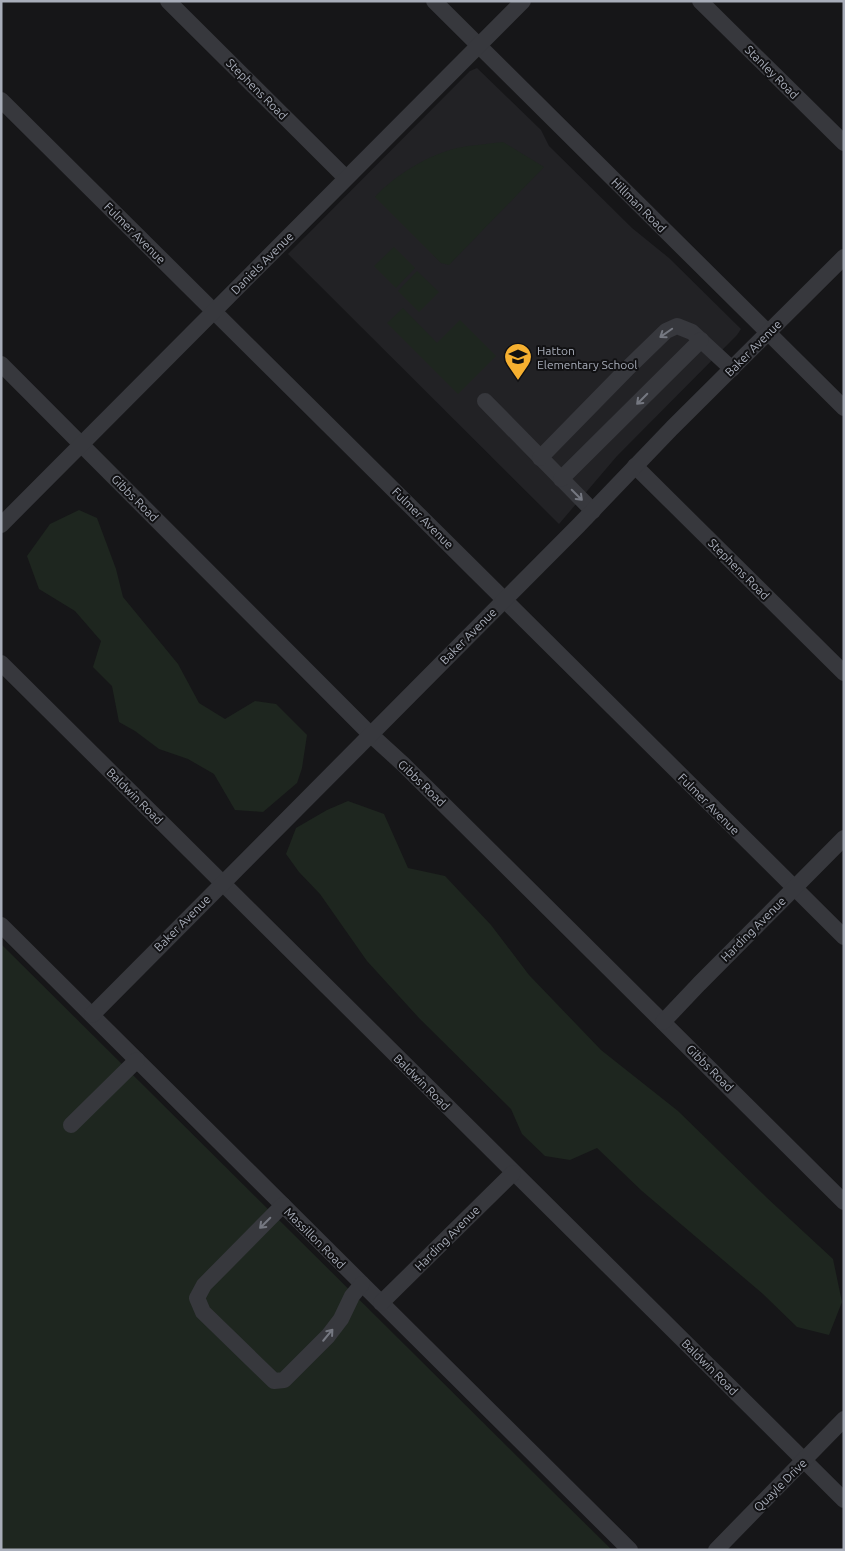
<svg xmlns="http://www.w3.org/2000/svg" width="845" height="1551" viewBox="0 0 845 1551" font-family="Ubuntu,sans-serif">
	<style>
		.built { fill: #222225 }
		.green { fill: #1e261f }
		.lines { fill: none; stroke-linecap: round; stroke-linejoin: round }
		.minor { stroke: #37383d; stroke-width: 16 }
		.oneway { stroke: #757881 }
		.labels { text-anchor: middle; dominant-baseline: central; stroke-width: 4; stroke-linejoin: round; paint-order: stroke }
		.street-label { font-size: 12px; fill: #a8adb9; stroke: #111113 }
		.poi-label { font-size: 12px; fill: #a8adb9; stroke: #111113; text-anchor: start }
	</style>
	<rect width="100%" height="100%" fill="#161618"/>
	<path class="built" d="M477 68 541 130 549 146 632 228 669 258 741 329 737 335 617 456 559 524 288 254 470 71Z"/>
	<g class="green">
		<path d="M503 142 544 167 449 265 441 263 375 197C395 175 428 155 457 148 472 145 488 144 503 142Z"/>
		<path d="M394 247 415 268 396 288 374 266Z"/>
		<path d="M417 271 439 292 419 312 398 291Z"/>
		<path d="M403 308 437 343 460 320 496 356 458 394 387 323Z"/>
		<path d="M79 510 97 518 116 569 123 597 178 664 199 703 225 719 255 701 276 704 307 735 302 768 297 783 263 812 235 810 214 774 188 759 159 749 135 731 119 722 112 686 93 667 101 641 75 611 39 589 27 556 50 524Z"/>
		<path d="M348 801 384 814 408 868 445 876 491 925 529 975 601 1050 678 1111 766 1197 833 1259 842 1302 829 1335 797 1327 763 1294 642 1191 597 1148 570 1160 545 1156 522 1134 511 1109 419 1018 367 961 320 894 299 872 286 854 296 828 327 810Z"/>
		<path d="M1 944 549 1488 612 1550H1Z"/>
	</g>
	<g class="lines">
		<g class="minor">
			<path d="M168 1 346 178"/>
			<path d="M434 1 844 408"/>
			<path d="M700 1 844 143"/>
			<path d="M1 100 844 937"/>
			<path d="M1 364 370 734 404 765 844 1202"/>
			<path d="M485 401 593 511"/>
			<path d="M540 458 630 366 666 331 677 326 692 332 732 369"/>
			<path d="M635 466 844 673"/>
			<path d="M561 479 701 340"/>
			<path d="M1 525 523 1"/>
			<path d="M1 663 844 1500"/>
			<path d="M1 925 630 1550"/>
			<path d="M92 1015 578 526 672 428 844 257"/>
			<path d="M663 1022 699 984 844 838"/>
			<path d="M71 1125 137 1060"/>
			<path d="M283 1205 204 1285 197 1298 203 1312 274 1381 284 1380 328 1336 341 1319 352 1296 362 1284"/>
			<path d="M381 1303 513 1173"/>
			<path d="M716 1550 844 1419"/>
		</g>
	</g>
	<defs><path id="oneway-shaft" d="M-6 0H5M1.5-3L5.5 0L1.5 3" fill="none" stroke-width="1.6" stroke-linecap="round" stroke-linejoin="round" transform="scale(1.25)"/></defs>
	<g class="oneway">
		<use href="#oneway-shaft" transform="translate(666 333) rotate(145)"/>
		<use href="#oneway-shaft" transform="translate(642 399) rotate(135)"/>
		<use href="#oneway-shaft" transform="translate(577 495) rotate(45)"/>
		<use href="#oneway-shaft" transform="translate(265 1223) rotate(135)"/>
		<use href="#oneway-shaft" transform="translate(328 1335) rotate(-50)"/>
	</g>
	<defs>
		<symbol id="school-pin" viewBox="-11 -11 22 30"><path d="M0 17L-7.5 6A9.5 9.5 0 1 1 7.5 6Z" fill="#f6b030" stroke="#111113"/><path d="M0-5L7-2L0 1L-7-2ZM-4 1L0 2.5L4 1V4Q0 6-4 4Z" fill="#111"/></symbol>
	</defs>
	<g fill-rule="evenodd">
		<use href="#school-pin" x="502" y="341" width="32" height="43"/>
	</g>
	<g class="labels">
		<g class="street-label">
			<text transform="translate(772 72) rotate(45)">Stanley Road</text>
			<text transform="translate(257 89) rotate(45)">Stephens Road</text>
			<text transform="translate(639 205) rotate(45)">Hillman Road</text>
			<text transform="translate(135 233) rotate(45)">Fulmer Avenue</text>
			<text transform="translate(262 263) rotate(-45)">Daniels Avenue</text>
			<text transform="translate(753 348) rotate(-45)">Baker Avenue</text>
			<text transform="translate(135 498) rotate(45)">Gibbs Road</text>
			<text transform="translate(423 518) rotate(45)">Fulmer Avenue</text>
			<text transform="translate(739 569) rotate(45)">Stephens Road</text>
			<text transform="translate(468 636) rotate(-45)">Baker Avenue</text>
			<text transform="translate(422 783) rotate(44)">Gibbs Road</text>
			<text transform="translate(135 796) rotate(45)">Baldwin Road</text>
			<text transform="translate(709 804) rotate(45)">Fulmer Avenue</text>
			<text transform="translate(182 923) rotate(-45)">Baker Avenue</text>
			<text transform="translate(753 929) rotate(-45)">Harding Avenue</text>
			<text transform="translate(710 1068) rotate(45)">Gibbs Road</text>
			<text transform="translate(422 1082) rotate(45)">Baldwin Road</text>
			<text transform="translate(315 1238) rotate(45)">Massillon Road</text>
			<text transform="translate(447 1238) rotate(-45)">Harding Avenue</text>
			<text transform="translate(710 1367) rotate(45)">Baldwin Road</text>
			<text transform="translate(780 1485) rotate(-45)">Quayle Drive</text>
		</g>
		<g class="poi-label">
			<text x="537" y="350">Hatton<tspan x="537" dy="14">Elementary School</tspan></text>
		</g>
	</g>
	<rect width="845" height="1551" fill="none" stroke="#a8adb9" stroke-width="5"/>
</svg>
